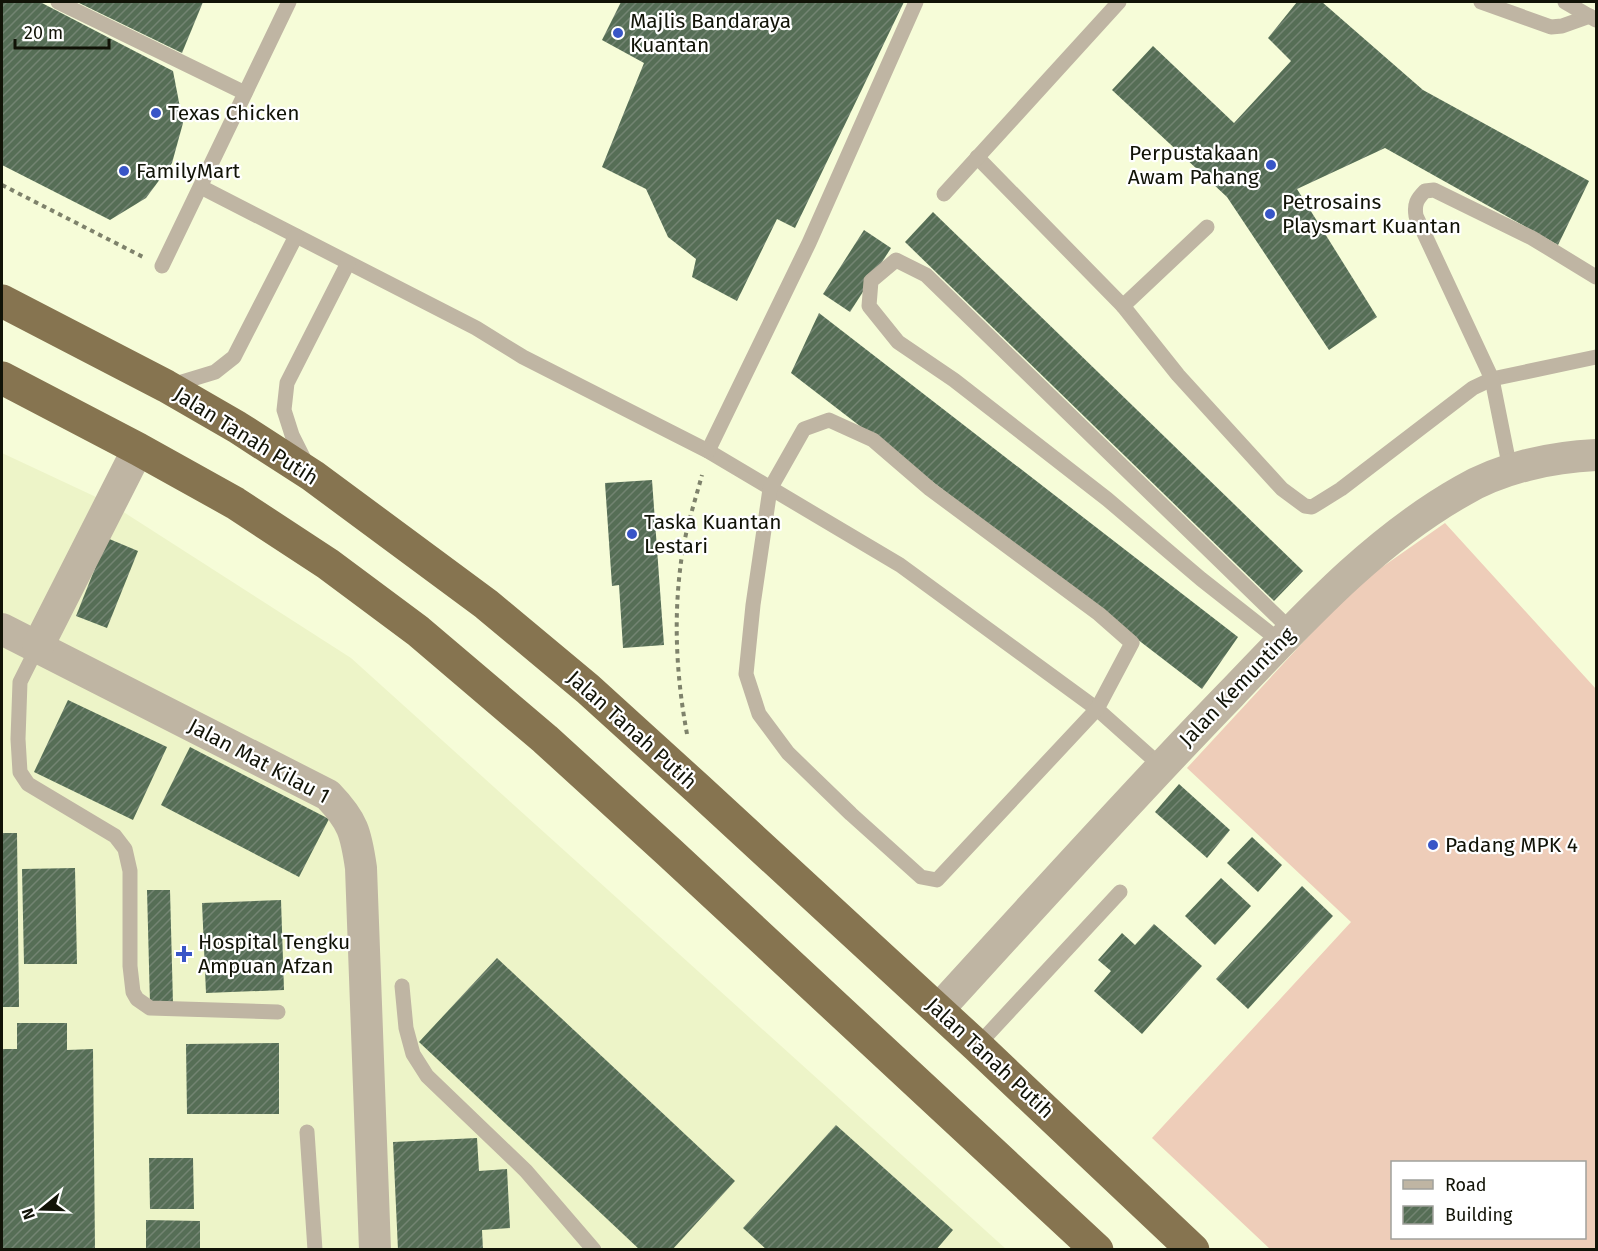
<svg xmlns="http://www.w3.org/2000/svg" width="1598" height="1251" viewBox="0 0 1598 1251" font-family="'Fira Sans',sans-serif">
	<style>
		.built { fill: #edf4c8 }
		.pitch { fill: #eecdb9; fill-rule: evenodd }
		.building { fill: url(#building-hatch) }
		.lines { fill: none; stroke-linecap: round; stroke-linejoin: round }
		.path { stroke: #7e826b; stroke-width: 4; stroke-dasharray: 4.5 4.5; stroke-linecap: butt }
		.service { stroke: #bfb5a3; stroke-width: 15 }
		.minor { stroke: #bfb5a3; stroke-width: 32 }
		.trunk { stroke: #867450; stroke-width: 33 }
		.poi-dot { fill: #3855c7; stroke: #fff; stroke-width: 2 }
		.labels { text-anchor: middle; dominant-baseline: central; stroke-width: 4.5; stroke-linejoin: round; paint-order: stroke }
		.poi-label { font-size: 21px; fill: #111307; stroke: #fff; text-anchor: start }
		.street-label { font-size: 21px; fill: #111307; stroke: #fff }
	</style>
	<defs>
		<pattern id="building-hatch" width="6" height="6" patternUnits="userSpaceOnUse" patternTransform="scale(1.5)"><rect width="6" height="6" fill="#566e56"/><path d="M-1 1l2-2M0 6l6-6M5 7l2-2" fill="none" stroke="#738472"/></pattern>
	</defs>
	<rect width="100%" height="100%" fill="#f6fcd8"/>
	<path class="built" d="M2 453 111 504 351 658 1006 1249 2 1250Z"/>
	<path class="pitch" d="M1445 523 1596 689V1249H1270L1152 1138 1351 922 1187 768 1355 586ZM1392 1162H1584V1238H1392Z"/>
	<g class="building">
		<path d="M2 2H40L173 71 183 123 172 163 146 198 110 220 2 165Z"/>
		<path d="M77 2H203L182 53Z"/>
		<path d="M621 2H904L795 228 777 219 737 301 692 277 696 259 668 237 646 189 602 167 644 63 602 40Z"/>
		<path d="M1297 2H1322L1423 90 1589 181 1558 245 1385 148 1297 189 1377 317 1329 350 1227 197 1112 90 1153 46 1234 123 1291 61 1268 38Z"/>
		<path d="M933 212 1303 571 1274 601 905 242Z"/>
		<path d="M864 230 891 248 850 312 823 294Z"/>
		<path d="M819 313 1238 637 1202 689 791 373Z"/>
		<path d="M652 480 664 645 623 648 619 585 612 586 605 483Z"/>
		<path d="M107 538 138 551 107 628 76 616Z"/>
		<path d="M68 700 167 747 133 820 34 772Z"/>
		<path d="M190 747 329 819 299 877 161 805Z"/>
		<path d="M1179 784 1230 830 1207 858 1155 812Z"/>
		<path d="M2 833H17L19 1007H2Z"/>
		<path d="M1252 837 1282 865 1258 892 1227 863Z"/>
		<path d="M75 868 77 964H24L22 869Z"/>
		<path d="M1221 878 1251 906 1215 945 1185 916Z"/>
		<path d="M1302 886 1333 916 1248 1009 1216 979Z"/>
		<path d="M147 890H170L173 1004H150Z"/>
		<path d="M281 900 284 990 206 993 202 903Z"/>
		<path d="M1154 924 1202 966 1142 1034 1094 991 1111 971 1098 960 1122 933 1135 945Z"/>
		<path d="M497 958 735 1181 672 1250H640L419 1042Z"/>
		<path d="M17 1023H67V1050L93 1049 95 1250H2V1049H17Z"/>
		<path d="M279 1043V1114H187L186 1044Z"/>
		<path d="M836 1125 953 1230 936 1250H767L743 1228Z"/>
		<path d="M477 1138 479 1171 507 1169 510 1228 482 1230 483 1250H398L393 1142Z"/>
		<path d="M149 1158H193L194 1209H150Z"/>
		<path d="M146 1220 200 1221V1250H146Z"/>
	</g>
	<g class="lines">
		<g class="path">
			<path d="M2 185 143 257"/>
			<path d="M687 734C676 675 673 615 682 555 686 528 695 501 702 475"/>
		</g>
		<g class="service">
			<path d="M58 2 245 93"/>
			<path d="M1481 2 1551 27 1562 26 1590 16"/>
			<path d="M1565 2 1596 20"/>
			<path d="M977 157 1123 306 1178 375 1282 489 1305 506 1312 507 1341 489 1473 388 1492 379 1596 357"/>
			<path d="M201 187 476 328 523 357 708 451 900 565 1097 709 1161 766"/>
			<path d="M944 194 1119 2"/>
			<path d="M162 266 289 2"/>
			<path d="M1123 306 1207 227"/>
			<path d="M169 386 215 372 234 357 296 236"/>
			<path d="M829 420 873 440 930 489 1099 614 1132 643 1097 709 937 880 921 877 851 814 788 753 759 714 746 674 753 605 770 489 804 429Z"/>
			<path d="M708 451 809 243 916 2"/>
			<path d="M306 463 292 435 284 410 287 383 348 263"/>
			<path d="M1510 469 1492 379 1416 216C1414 204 1417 199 1425 191L1434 190 1532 238 1596 277"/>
			<path d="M1281 642 1201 579 1107 499 954 380 898 342 869 306 871 281 896 260 926 275 1292 631"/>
			<path d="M38 646 20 682 18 739 20 772 28 784 115 836 125 849 130 871V966L133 992 137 999 150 1008 278 1012"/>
			<path d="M402 986 406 1028 413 1054 427 1076 526 1171 594 1250"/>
			<path d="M977 1046 1120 892"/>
			<path d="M307 1132 315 1250"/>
		</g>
		<g class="minor">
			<path d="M2 629 328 795C353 821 356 833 361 868L375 1250"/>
			<path d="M38 646 138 449"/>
			<path d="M938 1010C1035 904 1131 797 1231 694 1302 620 1372 542 1462 491 1501 468 1551 457 1596 455"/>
		</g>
		<g class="trunk">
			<path d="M2 301 166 386 237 427 313 476 486 604 588 689 697 788 977 1046 1193 1250"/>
			<path d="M2 378 138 449 235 503 328 564 418 631 545 739 669 852 1097 1250"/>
		</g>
	</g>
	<g class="poi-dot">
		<circle cx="618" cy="33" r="6"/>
		<circle cx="156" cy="113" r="6"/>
		<circle cx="1271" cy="165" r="6"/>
		<circle cx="124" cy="171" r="6"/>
		<circle cx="1270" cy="214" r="6"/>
		<circle cx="632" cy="534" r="6"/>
		<circle cx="1433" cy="845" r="6"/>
		<path d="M181 945h6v6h6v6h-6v6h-6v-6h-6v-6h6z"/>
	</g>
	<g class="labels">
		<g class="poi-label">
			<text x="630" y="21">Majlis Bandaraya<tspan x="630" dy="24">Kuantan</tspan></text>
			<text x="168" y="113">Texas Chicken</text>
			<text x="1259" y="153" text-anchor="end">Perpustakaan<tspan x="1259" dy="24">Awam Pahang</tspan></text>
			<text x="136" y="171">FamilyMart</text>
			<text x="1282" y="202">Petrosains<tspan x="1282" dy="24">Playsmart Kuantan</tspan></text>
			<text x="644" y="522">Taska Kuantan<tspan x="644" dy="24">Lestari</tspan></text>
			<text x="1445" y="845">Padang MPK 4</text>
			<text x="198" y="942">Hospital Tengku<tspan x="198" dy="24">Ampuan Afzan</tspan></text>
		</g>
		<g class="street-label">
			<text transform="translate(246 436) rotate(32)">Jalan Tanah Putih</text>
			<text transform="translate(1237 687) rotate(-46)">Jalan Kemunting</text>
			<text transform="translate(632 730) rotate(42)">Jalan Tanah Putih</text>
			<text transform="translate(259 761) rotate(28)">Jalan Mat Kilau 1</text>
			<text transform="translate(990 1058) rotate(43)">Jalan Tanah Putih</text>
		</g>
	</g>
	<rect width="1598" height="1251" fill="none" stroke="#111307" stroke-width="6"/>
	<rect x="1391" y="1161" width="195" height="78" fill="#ffffff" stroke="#a0a19c" stroke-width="1.5"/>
	<rect x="1403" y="1180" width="30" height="9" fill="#bfb5a3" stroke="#a0a19c" stroke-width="1.5"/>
	<text x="1445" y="1191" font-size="18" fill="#111307">Road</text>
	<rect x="1403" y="1206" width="30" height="18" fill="url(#building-hatch)" stroke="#a0a19c" stroke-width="1.5"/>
	<text x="1445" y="1221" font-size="18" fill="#111307">Building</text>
	<g transform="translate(42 1209) rotate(251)" stroke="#ffffff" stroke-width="4.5" paint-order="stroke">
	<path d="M0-4.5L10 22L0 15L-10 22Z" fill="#111307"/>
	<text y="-9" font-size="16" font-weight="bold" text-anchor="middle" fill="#111307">N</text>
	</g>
	<path d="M15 39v9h94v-9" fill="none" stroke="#111307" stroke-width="3"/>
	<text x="24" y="39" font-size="18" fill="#111307" stroke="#ffffff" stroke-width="4.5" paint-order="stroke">20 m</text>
</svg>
